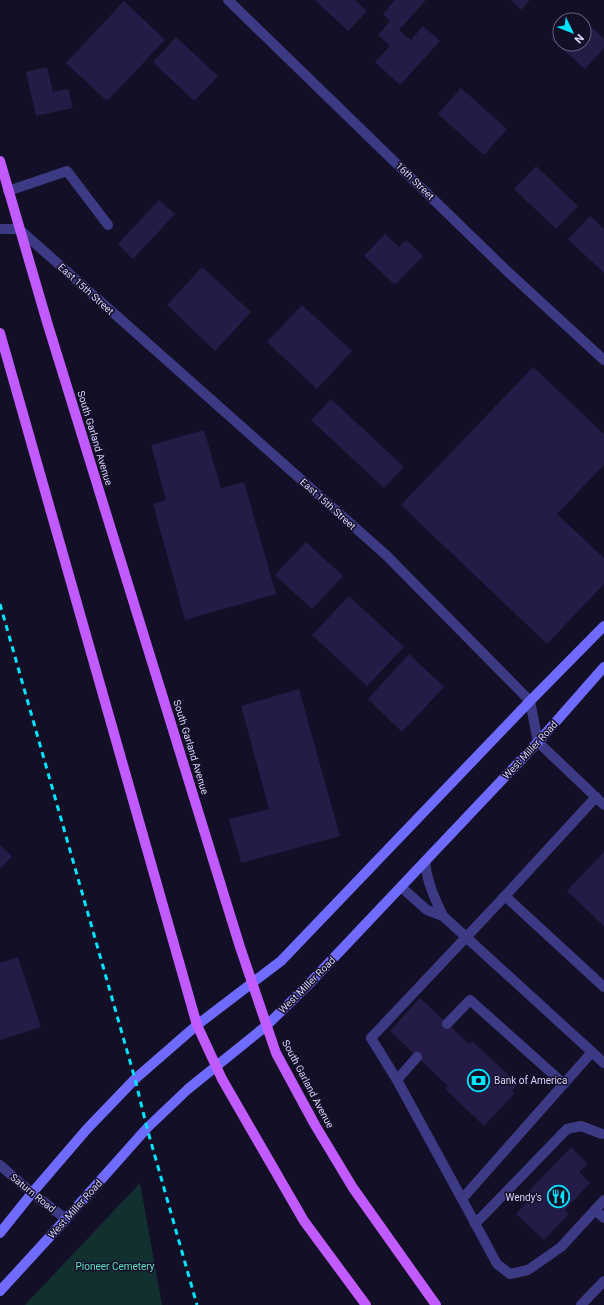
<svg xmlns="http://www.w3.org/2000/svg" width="604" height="1305" viewBox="0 0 604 1305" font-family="Roboto,sans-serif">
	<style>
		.green { fill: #12302f }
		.building { fill: #241b47 }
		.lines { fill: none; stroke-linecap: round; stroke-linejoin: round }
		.service { stroke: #3d3a85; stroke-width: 10 }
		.minor { stroke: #3d3a85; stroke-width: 10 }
		.tertiary { stroke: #3d3a85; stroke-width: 10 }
		.secondary { stroke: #6f6bff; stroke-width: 10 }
		.primary { stroke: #c25bff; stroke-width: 10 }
		.rail { stroke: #00e5ff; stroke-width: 3; stroke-dasharray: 6 5; stroke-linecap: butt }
		.labels { text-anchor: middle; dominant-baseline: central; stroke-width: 3; stroke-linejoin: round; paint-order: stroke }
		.street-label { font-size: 10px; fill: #d9d4ff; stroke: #130f26 }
		.poi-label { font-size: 10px; fill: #d9d4ff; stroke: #130f26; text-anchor: start }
		.park-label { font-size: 10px; fill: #5fe0c0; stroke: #130f26 }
	</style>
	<rect width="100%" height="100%" fill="#130f26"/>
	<path class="green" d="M140 1183 162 1305H25Z"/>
	<g class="building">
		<path d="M316 0H355L367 11 348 31 316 1Z"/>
		<path d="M395 0H426L399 30 411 40 423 26 440 41 400 85 375 62 390 46 378 35 390 21 383 14Z"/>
		<path d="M511 0H530L521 10Z"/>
		<path d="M124 1 165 40 107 101 66 63Z"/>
		<path d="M576 13 584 20H569Z"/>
		<path d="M584 20 604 39V48L585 69 551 39 560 30V44H584Z"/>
		<path d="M176 37 218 76 194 101 153 62Z"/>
		<path d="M47 67 53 92 68 89 73 108 36 116 26 72Z"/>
		<path d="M461 88 507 129 484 155 438 114Z"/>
		<path d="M536 166 578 206 556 229 514 189Z"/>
		<path d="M159 200 175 214 133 259 118 244Z"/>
		<path d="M590 216 604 229V273L568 239Z"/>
		<path d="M385 234 399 247 406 240 423 256 395 285 364 256Z"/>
		<path d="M202 267 251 312 215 351 167 305Z"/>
		<path d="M302 305 352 351 317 389 267 342Z"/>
		<path d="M533 367 604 434V465L557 514 604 558V584L547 644 401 505Z"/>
		<path d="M331 399 404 467 384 488 311 420Z"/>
		<path d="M204 430 221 488 244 482 276 594 185 620 153 504 166 500 151 445Z"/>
		<path d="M306 542 343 576 312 609 275 575Z"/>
		<path d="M349 596 404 647 367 686 312 635Z"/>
		<path d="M409 654 444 687 402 732 368 699Z"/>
		<path d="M299 689 340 836 241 863 229 819 269 809 241 706Z"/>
		<path d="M0 845 12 856 0 869Z"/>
		<path d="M604 852V926L567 891Z"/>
		<path d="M18 957 41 1027 0 1040V963Z"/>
		<path d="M420 998 469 1044 472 1041 518 1084 512 1090 515 1093 484 1126 445 1089 448 1086 390 1031Z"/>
		<path d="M571 1147 588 1164 579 1172 590 1183 565 1210 569 1214 544 1240 516 1214 530 1198 526 1194Z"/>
	</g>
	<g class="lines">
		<g class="service">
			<path d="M8 191 67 171 108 225"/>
			<path d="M596 797 505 896 604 987"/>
			<path d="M425 862C427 882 434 897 443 916"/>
			<path d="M401 887 427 910 443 916 592 1052 462 1199 397 1080 371 1038 505 896"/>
			<path d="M447 1024 470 1000 564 1084"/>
			<path d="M592 1052 604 1063"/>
			<path d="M397 1080 417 1057"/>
			<path d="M462 1199 497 1264 510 1274 528 1270 561 1247 595 1210 604 1218"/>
			<path d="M595 1210 604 1200"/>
			<path d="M475 1224 567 1129 581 1126 602 1134"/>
			<path d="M581 1305 604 1281"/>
		</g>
		<g class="minor">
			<path d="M228 0 508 272 604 360"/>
			<path d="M0 229H19L386 555 530 701 538 742 604 805"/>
		</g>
		<path class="tertiary" d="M0 1165 32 1193 66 1219"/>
		<g class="secondary">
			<path d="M0 1233 32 1193 87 1129 135 1079 197 1025 281 961 530 701 604 626"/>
			<path d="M0 1291 66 1219 147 1128 188 1089 266 1026 307 986 538 742 604 667"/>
		</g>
		<g class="primary">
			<path d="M0 161 47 322 240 947 276 1053 315 1125 353 1188 436 1305"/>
			<path d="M0 333 197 1025 222 1079 304 1221 366 1305"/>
		</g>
		<path class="rail" d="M0 604 135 1079 147 1128 197 1305"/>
	</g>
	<defs>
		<symbol id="bank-ring" viewBox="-11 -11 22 22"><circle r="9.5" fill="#130f26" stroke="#00e5ff" stroke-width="1.5"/><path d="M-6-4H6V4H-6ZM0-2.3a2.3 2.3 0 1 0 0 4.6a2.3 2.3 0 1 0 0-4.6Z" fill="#00e5ff"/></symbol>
		<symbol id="restaurant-ring" viewBox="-11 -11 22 22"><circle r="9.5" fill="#130f26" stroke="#00e5ff" stroke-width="1.5"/><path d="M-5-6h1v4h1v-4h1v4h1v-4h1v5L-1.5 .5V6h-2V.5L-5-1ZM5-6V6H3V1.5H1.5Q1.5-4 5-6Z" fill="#00e5ff"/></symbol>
	</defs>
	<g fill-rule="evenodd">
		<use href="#bank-ring" x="466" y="1068" width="25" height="25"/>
		<use href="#restaurant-ring" x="546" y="1184" width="25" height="25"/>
	</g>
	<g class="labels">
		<g class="street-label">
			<text transform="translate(415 181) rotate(44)">16th Street</text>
			<text transform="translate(86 289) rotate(42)">East 15th Street</text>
			<text transform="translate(95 438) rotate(73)">South Garland Avenue</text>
			<text transform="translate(328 504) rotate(42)">East 15th Street</text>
			<text transform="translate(191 747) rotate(73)">South Garland Avenue</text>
			<text transform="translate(530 750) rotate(-47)">West Miller Road</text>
			<text transform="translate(307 985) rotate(-45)">West Miller Road</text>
			<text transform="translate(308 1084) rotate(62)">South Garland Avenue</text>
			<text transform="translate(33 1193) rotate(39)">Saturn Road</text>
			<text transform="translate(75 1209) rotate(-48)">West Miller Road</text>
		</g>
		<g class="poi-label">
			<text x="494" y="1080">Bank of America</text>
			<text x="542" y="1197" text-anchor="end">Wendy's</text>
		</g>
		<g class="park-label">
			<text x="115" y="1266">Pioneer Cemetery</text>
		</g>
	</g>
	<g transform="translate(572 32) rotate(133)"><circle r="19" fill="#130f26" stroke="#625e7d"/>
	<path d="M0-3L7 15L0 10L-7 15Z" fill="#00e5ff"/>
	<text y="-6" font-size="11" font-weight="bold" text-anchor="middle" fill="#d9d4ff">N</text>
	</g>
</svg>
